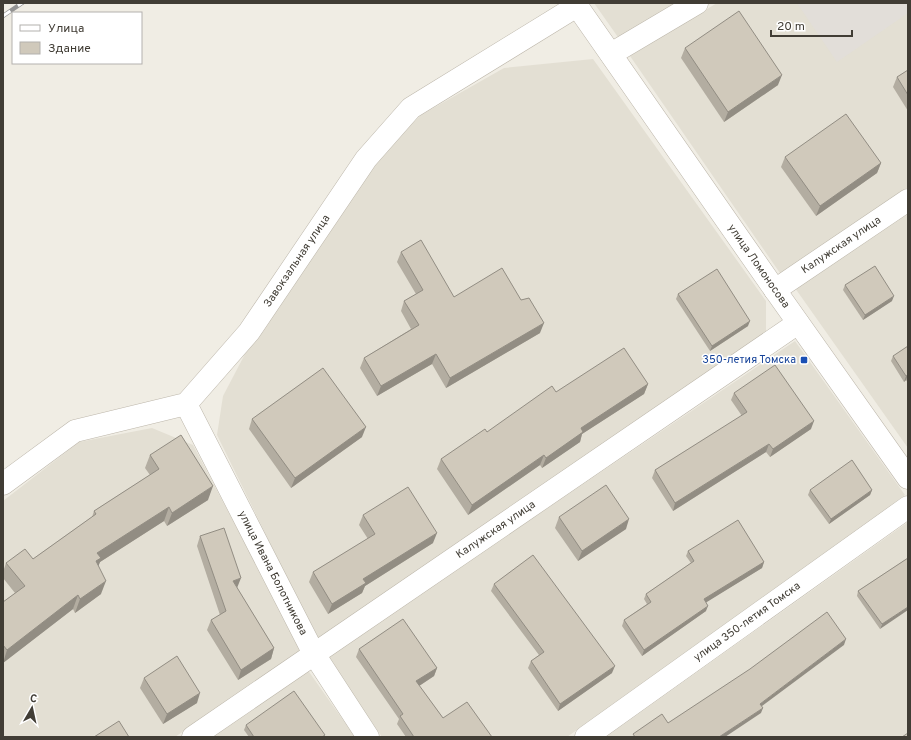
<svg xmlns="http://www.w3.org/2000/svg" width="911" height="740" viewBox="0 0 911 740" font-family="Overpass,sans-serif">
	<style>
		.residential { fill: #e3dfd3 }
		.industrial { fill: #e2ded9 }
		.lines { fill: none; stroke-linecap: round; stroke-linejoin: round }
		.minor-casing { stroke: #bdb7ab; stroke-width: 23 }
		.tertiary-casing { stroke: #bdb7ab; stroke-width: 23 }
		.minor { stroke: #fff; stroke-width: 22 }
		.tertiary { stroke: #fff; stroke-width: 22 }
		.rail-casing { stroke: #939393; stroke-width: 4.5 }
		.rail { stroke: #fff; stroke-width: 3; stroke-dasharray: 9; stroke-linecap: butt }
		.wall { fill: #b3ada1 }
		.shaded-wall { fill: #928d83 }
		.building { fill: #d0c9bb; stroke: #928d83 }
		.transit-dot { fill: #1a4fb4; stroke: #fff; stroke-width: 1.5 }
		.labels { text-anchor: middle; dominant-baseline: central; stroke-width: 3; stroke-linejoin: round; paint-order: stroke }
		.street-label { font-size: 11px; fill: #413d35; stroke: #fff }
		.transit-label { font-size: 11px; fill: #164399; stroke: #fff; text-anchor: end }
	</style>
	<rect width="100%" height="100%" fill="#f0ede4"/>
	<g class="residential">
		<path d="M594 3H680L620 40Z"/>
		<path d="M717 3H908V187L782 276 630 56Z"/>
		<path d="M593 59 766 301V334L318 641 217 435 223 396 256 333 372 162 421 115 504 68Z"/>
		<path d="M908 211V448L795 288Z"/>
		<path d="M795 341 905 495 567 737H382L327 657Z"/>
		<path d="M152 428 193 445 301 650 175 737H3V501L79 442Z"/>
		<path d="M908 522V737H606Z"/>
		<path d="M307 669 355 737H209Z"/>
	</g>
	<path class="industrial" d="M797 3H908V13L837 62Z"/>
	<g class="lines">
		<defs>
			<g id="minor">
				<path d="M611 54 697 3"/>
				<path id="s1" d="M775 290 908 200"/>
				<path id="s2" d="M186 404 314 654 368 737"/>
				<path id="s3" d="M3 484 75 431 186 404 249 332 366 159 411 108 577 6"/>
				<path id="s4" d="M193 737 798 323"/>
				<path id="s5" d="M586 737 908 507"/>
			</g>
			<g id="tertiary">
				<path id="s6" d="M575 3 775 290 908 478"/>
			</g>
		</defs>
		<use href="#minor" class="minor-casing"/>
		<use href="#tertiary" class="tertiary-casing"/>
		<use href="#minor" class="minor"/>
		<use href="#tertiary" class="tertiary"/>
		<defs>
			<path id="rail" d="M3 16 22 3"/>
		</defs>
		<use href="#rail" class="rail-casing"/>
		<use href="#rail" class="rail"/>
	</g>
	<g class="wall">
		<path d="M685 48 778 85 724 122 681 58Z"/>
		<path d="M908 70V111L893 87 897 77Z"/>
		<path d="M785 157 881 163 877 173 816 216 781 167Z"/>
		<path d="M401 252 454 297 540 333 446 388 432 364 377 396 360 368 364 358 411 329 401 311 404 301 416 294 397 262Z"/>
		<path d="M845 285 892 301 863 320 843 290Z"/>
		<path d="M678 294 748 326 710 351 676 299Z"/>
		<path d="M908 346V383L906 380 904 382 891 361 893 356Z"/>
		<path d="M648 384 644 394 582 434 580 442 542 468 540 465 468 515 437 469 441 459 556 392Z"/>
		<path d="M734 393 811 429 770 457 766 452 673 511 652 478 655 470 742 416 731 400Z"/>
		<path d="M252 419 362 437 291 488 249 429Z"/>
		<path d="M150 455 208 500 167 526 164 521 100 562 98 566 101 594 75 613 73 609 3 663V602L15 593 3 578V572L6 563 33 559 92 517 94 511 150 475 145 468Z"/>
		<path d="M810 490H872L870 495 829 524 808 495Z"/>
		<path d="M363 515 433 543 365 586 362 593 328 614 309 582 313 572 368 539 359 525Z"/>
		<path d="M559 517 626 529 578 561 555 528Z"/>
		<path d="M200 536 237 588 274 648 271 659 238 680 207 630 211 620 220 615 197 546Z"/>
		<path d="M688 551 764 562 762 568 706 602V611L642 656 622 626 624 620 647 604 644 599 646 594 691 563 686 556Z"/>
		<path d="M908 558 880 629 857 596 858 591Z"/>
		<path d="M494 584 612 673 558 711 528 668 531 661 539 655 491 591Z"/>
		<path d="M359 649 437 668 434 676 419 686 443 718 492 737H406L397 724 399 719 356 657Z"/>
		<path d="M144 678 197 703 163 724 140 688Z"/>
		<path d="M246 725 324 737H249L244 730Z"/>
	</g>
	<g class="shaded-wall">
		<path d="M782 75 778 85 724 122 728 112Z"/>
		<path d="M881 163 877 173 816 216 820 206Z"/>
		<path d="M894 296 892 301 863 320 865 315Z"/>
		<path d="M750 321 748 326 710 351 712 346Z"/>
		<path d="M544 323 540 333 446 388 450 378Z"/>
		<path d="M436 354 432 364 377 396 381 386Z"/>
		<path d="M908 375 906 380 904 382 906 376Z"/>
		<path d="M648 384 644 394 582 434 580 442 542 468 546 458 581 428Z"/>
		<path d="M814 421 811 429 770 457 773 449Z"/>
		<path d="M366 427 362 437 291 488 295 478Z"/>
		<path d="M769 444 766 452 673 511 675 503Z"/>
		<path d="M544 455 540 465 468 515 472 505Z"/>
		<path d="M213 486 208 500 167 526 172 513Z"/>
		<path d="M872 490 870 495 829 524 831 519Z"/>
		<path d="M169 507 164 521 100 562 96 572 91 575 97 553Z"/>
		<path d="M629 519 626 529 578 561 582 551Z"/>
		<path d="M437 533 433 543 365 586 362 593 328 614 332 604 363 579Z"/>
		<path d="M764 562 762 568 702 605 704 599Z"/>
		<path d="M241 578 237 588 233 581Z"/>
		<path d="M106 581 101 594 75 613 80 599Z"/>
		<path d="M78 595 73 609 3 663 7 650Z"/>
		<path d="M708 606 706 611 642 656 644 650Z"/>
		<path d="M908 607V610L880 629 882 624Z"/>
		<path d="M846 639 844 645 758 709 760 704Z"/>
		<path d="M274 648 271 659 238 680 241 670Z"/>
		<path d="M615 666 612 673 558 711 560 704Z"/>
		<path d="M437 668 434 676 413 690 416 681Z"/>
		<path d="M200 693 197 703 163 724 167 714Z"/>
		<path d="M763 708 761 713 725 737H719Z"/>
	</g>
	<g class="building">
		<path d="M739 11 782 75 728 112 685 48Z"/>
		<path d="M908 70V95L897 77Z"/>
		<path d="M846 114 881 163 820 206 785 157Z"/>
		<path d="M421 240 454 297 502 268 521 300 529 298 544 323 450 378 436 354 381 386 364 358 419 325 404 301 423 290 401 252Z"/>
		<path d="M875 266 894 296 865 315 845 285Z"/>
		<path d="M717 269 750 321 712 346 678 294Z"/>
		<path d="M908 346V375L906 376 893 356Z"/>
		<path d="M624 348 648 384 581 428 583 432 546 458 544 455 472 505 441 459 485 429 487 432 552 386 556 392Z"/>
		<path d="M775 365 814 421 773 449 769 444 675 503 655 470 747 412 734 393Z"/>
		<path d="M323 368 366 427 295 478 252 419Z"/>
		<path d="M181 435 213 486 172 513 169 507 97 553 101 558 96 561 106 581 80 599 78 595 7 650 3 645V602L25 586 6 563 25 549 33 559 96 514 94 511 159 469 150 455Z"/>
		<path d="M852 460 872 490 831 519 810 490Z"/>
		<path d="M606 485 629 519 582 551 559 517Z"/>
		<path d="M408 487 437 533 363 579 366 583 332 604 313 572 375 534 363 515Z"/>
		<path d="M738 520 764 562 704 599 708 606 644 650 624 620 651 602 646 594 694 561 688 551Z"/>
		<path d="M224 528 241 578 233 581 274 648 241 670 211 620 226 611 200 536Z"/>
		<path d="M533 555 615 666 560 704 531 661 544 652 494 584Z"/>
		<path d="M908 558V607L882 624 858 591Z"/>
		<path d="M827 612 846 639 760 704 763 708 719 737H635L633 734 662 714 668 723 750 669Z"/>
		<path d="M403 619 437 668 416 681 443 718 467 702 492 737H414L400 716 403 714 359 649Z"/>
		<path d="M177 656 200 693 167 714 144 678Z"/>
		<path d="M294 691 325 735 322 737H254L246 725Z"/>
		<path d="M119 721 129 737H94Z"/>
		<path d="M908 733V737H902Z"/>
	</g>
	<rect class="transit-dot" x="800" y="356" width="8" height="8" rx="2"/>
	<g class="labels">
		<g class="street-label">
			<text stroke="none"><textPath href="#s1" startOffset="80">Калужская улица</textPath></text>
			<text stroke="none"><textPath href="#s3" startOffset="385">Завокзальная улица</textPath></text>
			<text stroke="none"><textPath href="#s6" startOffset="321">улица Ломоносова</textPath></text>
			<text stroke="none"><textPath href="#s4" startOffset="367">Калужская улица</textPath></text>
			<text stroke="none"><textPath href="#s2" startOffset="190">улица Ивана Болотникова</textPath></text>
			<text stroke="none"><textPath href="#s5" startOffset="198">улица 350-летия Томска</textPath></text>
		</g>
		<g class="transit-label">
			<text x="796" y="360">350-летия Томска</text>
		</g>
	</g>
	<rect width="911" height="740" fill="none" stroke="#413d35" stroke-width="8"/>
	<rect x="12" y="12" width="130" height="52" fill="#ffffff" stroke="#b3b1ae"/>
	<rect x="20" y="25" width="20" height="6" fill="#ffffff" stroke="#b3b1ae"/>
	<text x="48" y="32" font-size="12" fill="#413d35">Улица</text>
	<rect x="20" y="42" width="20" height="12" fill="#d0c9bb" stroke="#b3b1ae"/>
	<text x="48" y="52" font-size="12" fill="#413d35">Здание</text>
	<g transform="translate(32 708) rotate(9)" stroke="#ffffff" stroke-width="3" paint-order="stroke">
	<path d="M0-3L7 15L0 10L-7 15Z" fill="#413d35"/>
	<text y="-6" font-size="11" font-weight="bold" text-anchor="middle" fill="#413d35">С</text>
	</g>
	<path d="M771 30v6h81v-6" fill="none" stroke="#413d35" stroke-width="2"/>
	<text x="777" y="30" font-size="12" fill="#413d35" stroke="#ffffff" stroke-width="3" paint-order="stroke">20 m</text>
</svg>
